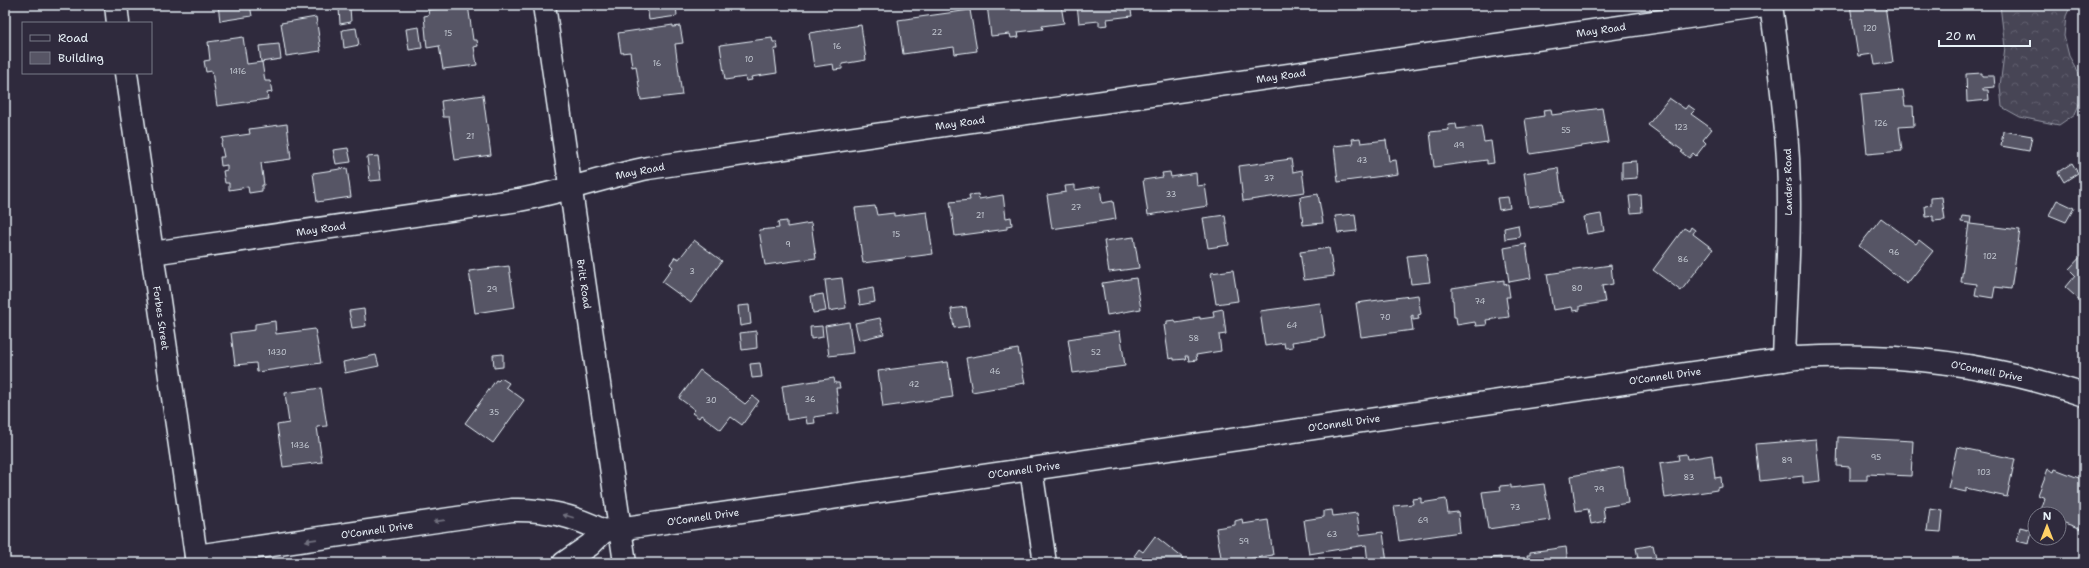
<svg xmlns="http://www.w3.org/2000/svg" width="2089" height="568" viewBox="0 0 2089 568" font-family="'Shantell Sans',sans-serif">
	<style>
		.forest { fill: url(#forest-crowns); stroke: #979aa6 }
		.building { fill: #575565; stroke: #e8f1f8 }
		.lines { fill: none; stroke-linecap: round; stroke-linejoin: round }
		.street-casing { stroke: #e8f1f8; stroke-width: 25 }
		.secondary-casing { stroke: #e8f1f8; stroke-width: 25 }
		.street { stroke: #2f2a3d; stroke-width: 22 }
		.secondary { stroke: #2f2a3d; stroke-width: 22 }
		.oneway { fill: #70707e }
		.labels { text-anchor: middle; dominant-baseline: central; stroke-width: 4; stroke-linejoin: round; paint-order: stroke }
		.number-label { font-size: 8px; fill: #c4cad3 }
		.street-label { font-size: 10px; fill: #e8f1f8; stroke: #2f2a3d }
	</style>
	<defs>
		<pattern id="forest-crowns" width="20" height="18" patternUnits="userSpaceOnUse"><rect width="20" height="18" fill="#464455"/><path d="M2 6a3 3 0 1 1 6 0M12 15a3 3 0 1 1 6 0" fill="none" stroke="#615f6e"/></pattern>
	</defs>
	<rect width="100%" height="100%" fill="#2f2a3d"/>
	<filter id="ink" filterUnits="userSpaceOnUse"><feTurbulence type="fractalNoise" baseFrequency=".025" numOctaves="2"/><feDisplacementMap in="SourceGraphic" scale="8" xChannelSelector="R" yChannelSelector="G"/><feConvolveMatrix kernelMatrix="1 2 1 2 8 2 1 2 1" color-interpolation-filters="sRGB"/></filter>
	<g filter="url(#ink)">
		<path class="forest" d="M2000 5H2071L2066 16 2064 36 2069 56 2079 74 2083 95 2075 114 2059 125 2020 117 2002 107 2000 86 2005 47Z"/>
		<g class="building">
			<path d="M218 5H250L252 16 220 21Z"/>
			<path d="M468 5 473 40H477L478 46 474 47 477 65 443 69 439 46 427 48 424 16 429 15 428 10Z"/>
			<path d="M647 5H676L677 16 649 20Z"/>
			<path d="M987 5H1061L1064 23 1042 26 1043 29 1018 32 1019 37 1011 38 1010 34 991 36Z"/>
			<path d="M1077 5H1134H1130L1132 16 1107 19 1108 25 1099 26V21L1079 23Z"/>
			<path d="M1168 5H1206L1168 10Z"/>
			<path d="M1850 5H1885L1893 62 1875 65 1873 54 1858 56Z"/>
			<path d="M350 7 351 22 340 24 339 8Z"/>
			<path d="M970 10 977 51 955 54 954 47 903 54 898 20Z"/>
			<path d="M316 17 321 51 286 56 281 23Z"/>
			<path d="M673 25V27L680 26 683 43 675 44 682 95 641 100 636 66 632 67 630 52 621 53 618 33Z"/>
			<path d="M861 25 866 60 842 64V69L834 70 833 64 814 67 809 33Z"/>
			<path d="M419 27 422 48 409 50 406 29Z"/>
			<path d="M356 28 359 45 344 48 342 30Z"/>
			<path d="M243 37 247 64 262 62 265 81H270L272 92 267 93 268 99 217 106 212 71 206 72 204 61 210 60 208 42Z"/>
			<path d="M772 38 773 42H777L778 49H774L777 73 751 77 752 80 746 81 745 77 725 80 720 45Z"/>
			<path d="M279 44 281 59 261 62 259 46Z"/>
			<path d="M1982 73V76H1994L1995 87 1983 88V90H1988L1989 100 1967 102 1966 74Z"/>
			<path d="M1903 90 1905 106H1913L1914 126 1899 127 1902 151 1867 154 1861 94Z"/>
			<path d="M483 95 491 155 455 160 449 117H443L441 101Z"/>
			<path d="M1669 98 1685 109 1688 105 1695 110 1691 114 1712 129 1703 140 1706 143 1696 156 1693 153 1689 158 1681 152 1683 151 1648 125Z"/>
			<path d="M1602 108 1608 142 1530 154 1525 119 1544 116 1543 110 1551 109 1552 115Z"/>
			<path d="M287 124 291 159 261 163 264 185H262V191L249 193 248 187 229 190V183H225L223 171 227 170V165L221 166 220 157H224L221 143 223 142 222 138 250 134 249 129Z"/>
			<path d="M1456 124 1457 129 1481 126 1484 142 1491 141 1494 163 1487 164V160L1434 167 1430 132 1449 130 1448 125Z"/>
			<path d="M2003 131 2032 136 2029 151 2001 146Z"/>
			<path d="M1360 138 1361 143 1386 140 1389 161 1396 160 1398 174 1338 182 1334 146 1353 144 1352 139Z"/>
			<path d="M348 148 351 162 336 164 333 150Z"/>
			<path d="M378 156 381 180 370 181 367 157Z"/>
			<path d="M1291 159 1293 172 1302 170 1305 192 1243 201 1239 166Z"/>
			<path d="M1636 161 1637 178 1622 179V162Z"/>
			<path d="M2072 163 2078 173 2064 182 2058 172Z"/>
			<path d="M347 168 351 197 317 202 313 173Z"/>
			<path d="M1558 168 1563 202 1529 207 1524 173Z"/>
			<path d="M1170 172 1171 177 1196 173 1197 186 1205 185 1208 206 1148 215 1143 180 1163 177 1162 173Z"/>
			<path d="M1075 185V190L1100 186 1102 203 1113 201 1116 219 1052 229 1047 195 1066 192 1065 186Z"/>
			<path d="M978 194 979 199 1003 195 1006 218 1011 217 1012 225 1007 226V229L955 236 950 202 970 200 969 195Z"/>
			<path d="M1318 194 1323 223 1303 225 1300 197Z"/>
			<path d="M1641 195 1642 212 1631 213 1629 196Z"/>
			<path d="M1508 197 1510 208 1499 210 1497 198Z"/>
			<path d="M1942 197 1945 220 1933 221V216L1926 217 1925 206 1931 205V198Z"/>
			<path d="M2057 200 2074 208 2066 222 2049 215Z"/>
			<path d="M875 206 877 215 894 213V216L927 212 933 254 863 263 855 208Z"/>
			<path d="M1355 214 1357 231 1338 233 1335 216Z"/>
			<path d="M1601 214 1604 231 1587 234 1584 217Z"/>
			<path d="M1225 215 1229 245 1208 248 1203 218Z"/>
			<path d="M1962 216 1971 217 1970 224 2020 230 2011 289 1995 287 1993 298 1975 295 1977 284 1961 282 1969 223 1961 222Z"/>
			<path d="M1881 218 1916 244 1919 240 1933 251 1907 284 1859 246Z"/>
			<path d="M787 221V227L811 223 816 258 765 265 759 230 779 228 778 222Z"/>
			<path d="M1518 225 1520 237 1505 239 1504 228Z"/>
			<path d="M1691 227 1695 230 1693 234 1713 249 1681 291 1653 270 1684 228 1689 231Z"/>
			<path d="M1134 237 1139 268 1109 272 1104 241Z"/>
			<path d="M694 240 722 261 691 303 662 282 673 267 670 264 675 257 679 259Z"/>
			<path d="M1526 244 1531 278 1509 282 1504 248Z"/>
			<path d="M1329 248 1334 276 1304 280 1300 252Z"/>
			<path d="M2084 253V304L2065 287 2075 275 2069 269Z"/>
			<path d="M1426 254 1430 282 1411 284 1407 256Z"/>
			<path d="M1611 265 1613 284 1602 286 1605 302 1580 306V310L1573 311 1572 307 1553 310 1547 274Z"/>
			<path d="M509 266 515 307 475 313 469 271Z"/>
			<path d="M1233 270 1238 301 1216 304 1211 273Z"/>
			<path d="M842 278 846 308 829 311 825 280Z"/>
			<path d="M1136 278 1141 309 1107 315 1102 283Z"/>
			<path d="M1504 280V285L1508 284 1510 297H1506L1509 317 1486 320 1487 325 1476 326 1475 322 1457 325 1456 317H1454L1453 300H1452V288Z"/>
			<path d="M873 288 875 302 860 305 858 291Z"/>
			<path d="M823 294 826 311 813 313 811 296Z"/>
			<path d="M1418 295 1421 314 1418 315 1419 319 1413 320V315L1411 316 1413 330 1361 337 1356 303Z"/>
			<path d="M1320 303 1325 337 1292 342 1293 347 1285 348 1284 343 1265 346 1260 311Z"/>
			<path d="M749 305 751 324 740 326 738 306Z"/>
			<path d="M966 307 969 326 954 328 951 309Z"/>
			<path d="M364 309 366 326 352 328 349 311Z"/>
			<path d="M1223 309 1226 334 1219 335 1221 351 1196 355 1197 360 1189 361 1188 356H1185L1186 359 1174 360V358L1169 359 1164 325 1167 324V321L1175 320 1176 323 1194 320 1193 318 1200 317V319L1214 317 1213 311Z"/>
			<path d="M880 318 884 334 859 340 855 323Z"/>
			<path d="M275 321 276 334 315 329 321 363 257 372 256 363 235 365 231 333 255 330V324Z"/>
			<path d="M849 322 853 353 829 356 825 326Z"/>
			<path d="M822 326 823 337 811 339 810 327Z"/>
			<path d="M756 331 757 348 742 350 740 333Z"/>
			<path d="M1120 331 1125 366 1073 373 1068 339Z"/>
			<path d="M1018 349 1025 383 972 392 966 358Z"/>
			<path d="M503 354V367L494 368 493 355Z"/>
			<path d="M376 355 379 366 345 373 343 362Z"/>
			<path d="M948 362 953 397 883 407 878 371Z"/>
			<path d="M760 363 762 377 752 378 750 364Z"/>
			<path d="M700 370 745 404 753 396 759 401 742 425 731 417 721 430 701 415 699 418 692 413 695 410 679 398Z"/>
			<path d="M501 378 509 383 506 387 524 400 493 443 465 423 496 380 498 381Z"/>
			<path d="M834 378 835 383H839L840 388H836L839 413 814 417 815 423 807 424 806 417 787 420 782 386Z"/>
			<path d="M321 388 327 426 317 427 322 462 283 467 277 425 289 423 285 393Z"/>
			<path d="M1838 437 1913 441 1911 476 1867 474V480H1850V467L1837 466Z"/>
			<path d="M1816 439 1820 481 1803 483V476L1760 481 1756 444Z"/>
			<path d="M1957 447 2015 459 2007 497 1966 488V492L1948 488Z"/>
			<path d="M1686 454 1687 459 1712 455 1715 478 1721 477 1722 487 1717 488V490L1665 498 1660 463 1679 460 1678 455Z"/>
			<path d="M1623 467 1628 503 1603 507 1605 521 1591 524 1588 509 1576 511 1571 476Z"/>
			<path d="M2048 469 2054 472 2055 469 2084 480V530L2059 521V514L2041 510 2045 498 2038 495Z"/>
			<path d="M1544 484 1550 520 1488 529 1482 492 1501 490 1500 486 1511 485V488Z"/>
			<path d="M1421 498V503L1446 499 1448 513 1458 512 1460 532 1399 541 1394 506 1413 504 1412 499Z"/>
			<path d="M1930 509 1943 511 1941 532 1927 531Z"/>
			<path d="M1332 510 1333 516 1357 513 1360 535 1383 532 1387 563H1368L1366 545 1309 554 1304 520 1324 517V511Z"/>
			<path d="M1242 519 1243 524 1268 520 1273 555 1222 563 1216 528 1235 525V521Z"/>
			<path d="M2020 527 2032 530 2029 544 2017 541Z"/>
			<path d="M1155 536 1183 558 1179 563H1136L1139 559 1134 556 1139 549 1143 552Z"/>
			<path d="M1653 545 1657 563H1639L1636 548Z"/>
			<path d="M1566 547 1568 563 1528 562 1527 555H1530V552Z"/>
			<path d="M1501 557V563H1492L1491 558Z"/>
		</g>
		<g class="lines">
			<defs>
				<g id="street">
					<path d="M544 5 625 563"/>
					<path d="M1771 5C1778 56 1785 107 1788 159 1791 226 1786 293 1784 360"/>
					<path d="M152 253 519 200C563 192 605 177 648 168L1771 5"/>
					<path d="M1031 469 1045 563"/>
					<path d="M196 556 512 510C546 509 573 516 604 531L1796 358C1895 352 1991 363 2084 395"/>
					<path d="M564 563 590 545 604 531"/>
				</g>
				<g id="secondary">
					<path d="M116 5 118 23"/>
					<path d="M126 73 197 563"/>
				</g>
			</defs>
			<use href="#street" class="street-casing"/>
			<use href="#secondary" class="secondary-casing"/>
			<use href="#street" class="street"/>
			<use href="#secondary" class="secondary"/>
		</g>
		<defs><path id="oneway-solid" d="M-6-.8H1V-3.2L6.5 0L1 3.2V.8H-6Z"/></defs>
		<g class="oneway">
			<use href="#oneway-solid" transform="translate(568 516) rotate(-164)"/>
			<use href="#oneway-solid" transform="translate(439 521) rotate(172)"/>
			<use href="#oneway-solid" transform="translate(311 540) rotate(172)"/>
		</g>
	</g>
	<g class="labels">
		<g class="number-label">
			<text x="1870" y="28">120</text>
			<text x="937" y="32">22</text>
			<text x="448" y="33">15</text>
			<text x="837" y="46">16</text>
			<text x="749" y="59">10</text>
			<text x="657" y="63">16</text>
			<text x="238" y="71">1416</text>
			<text x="1881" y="123">126</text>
			<text x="1681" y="127">123</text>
			<text x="1566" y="130">55</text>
			<text x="470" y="136">21</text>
			<text x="1459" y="145">49</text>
			<text x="1362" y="160">43</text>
			<text x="1269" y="178">37</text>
			<text x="1171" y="194">33</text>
			<text x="1076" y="207">27</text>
			<text x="980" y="215">21</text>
			<text x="896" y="234">15</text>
			<text x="788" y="244">9</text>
			<text x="1894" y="252">96</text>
			<text x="1990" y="256">102</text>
			<text x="1683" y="259">86</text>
			<text x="692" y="271">3</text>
			<text x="1577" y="288">80</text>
			<text x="492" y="289">29</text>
			<text x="1480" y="301">74</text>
			<text x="1385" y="317">70</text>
			<text x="1292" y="325">64</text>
			<text x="1194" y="338">58</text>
			<text x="277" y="352">1430</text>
			<text x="1096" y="352">52</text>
			<text x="995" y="371">46</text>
			<text x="914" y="384">42</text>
			<text x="810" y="399">36</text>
			<text x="711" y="400">30</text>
			<text x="494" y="412">35</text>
			<text x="300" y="445">1436</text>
			<text x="1876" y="457">95</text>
			<text x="1787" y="460">89</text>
			<text x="1984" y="472">103</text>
			<text x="1689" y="477">83</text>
			<text x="1599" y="489">79</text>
			<text x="1515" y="507">73</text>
			<text x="1423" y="520">69</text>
			<text x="1332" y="534">63</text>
			<text x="1244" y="541">59</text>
		</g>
		<g class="street-label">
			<text transform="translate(1601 30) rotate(-8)">May Road</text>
			<text transform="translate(1281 76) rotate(-8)">May Road</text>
			<text transform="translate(960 123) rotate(-8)">May Road</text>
			<text transform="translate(640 171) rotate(-11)">May Road</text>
			<text transform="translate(1788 182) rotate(-91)">Landers Road</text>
			<text transform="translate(321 229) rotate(-8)">May Road</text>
			<text transform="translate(584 284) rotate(82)">Britt Road</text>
			<text transform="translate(161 318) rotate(82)">Forbes Street</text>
			<text transform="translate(1987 371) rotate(11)">O'Connell Drive</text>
			<text transform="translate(1665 376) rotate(-8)">O'Connell Drive</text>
			<text transform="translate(1344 423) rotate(-8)">O'Connell Drive</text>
			<text transform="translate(1024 470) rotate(-8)">O'Connell Drive</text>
			<text transform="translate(703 517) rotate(-8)">O'Connell Drive</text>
			<text transform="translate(377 530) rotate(-8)">O'Connell Drive</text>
		</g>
	</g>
	<rect width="2089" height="568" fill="none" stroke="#2f2a3d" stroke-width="20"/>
	<rect x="10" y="10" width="2069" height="548" fill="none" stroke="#e8f1f8" stroke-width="1.5" filter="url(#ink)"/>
	<rect x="22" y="22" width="130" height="52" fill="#2f2a3d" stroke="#797a88"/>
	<rect x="30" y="35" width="20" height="6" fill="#2f2a3d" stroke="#797a88"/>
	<text x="58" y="42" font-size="12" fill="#e8f1f8">Road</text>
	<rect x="30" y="52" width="20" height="12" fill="#575565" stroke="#797a88"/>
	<text x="58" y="62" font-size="12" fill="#e8f1f8">Building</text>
	<g transform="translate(2047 526)"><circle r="19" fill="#2f2a3d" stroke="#797a88"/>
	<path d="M0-3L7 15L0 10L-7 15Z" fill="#ffd166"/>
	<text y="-6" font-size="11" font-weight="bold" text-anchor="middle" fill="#e8f1f8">N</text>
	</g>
	<path d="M1939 40v6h91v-6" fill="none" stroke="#e8f1f8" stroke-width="2"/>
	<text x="1945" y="40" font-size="12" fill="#e8f1f8" stroke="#2f2a3d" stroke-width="3" paint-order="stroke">20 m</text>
</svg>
